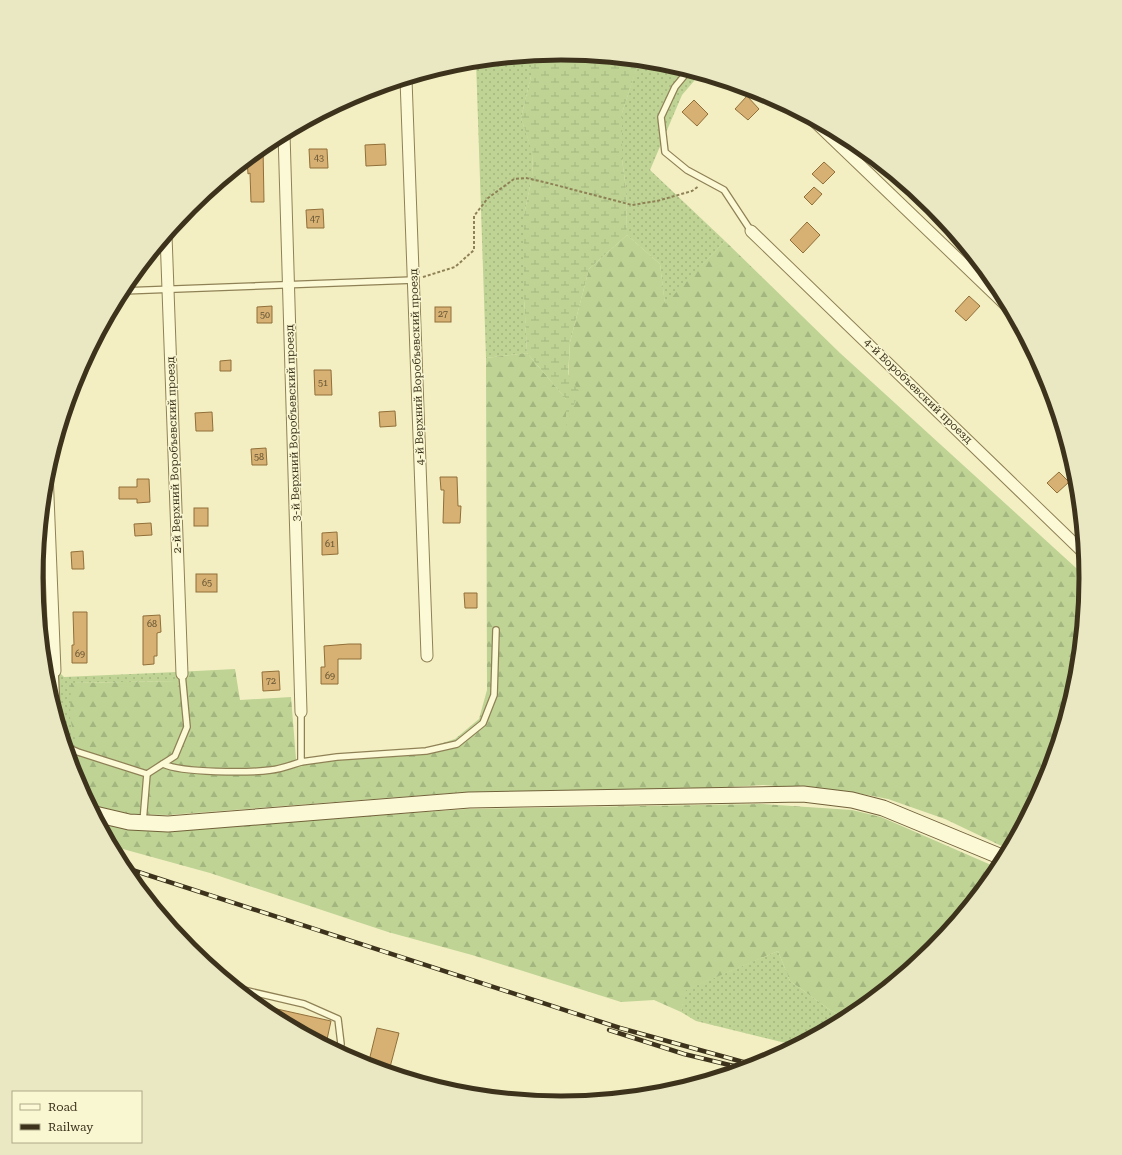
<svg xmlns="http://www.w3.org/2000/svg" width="1122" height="1155" viewBox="0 0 1122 1155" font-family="'Roboto Serif',serif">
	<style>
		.grass { fill: url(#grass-dots) }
		.forest { fill: url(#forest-firs) }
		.wetland { fill: url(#wetland-marsh) }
		.building { fill: #d6b173; stroke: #916f39 }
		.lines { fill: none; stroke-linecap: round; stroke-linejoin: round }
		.lane-casing { stroke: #8f8156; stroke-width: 8 }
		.street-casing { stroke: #8f8156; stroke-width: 13 }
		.secondary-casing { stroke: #71613a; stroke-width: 17 }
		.path { stroke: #8f8156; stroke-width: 2; stroke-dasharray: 3 2; stroke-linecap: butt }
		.lane { stroke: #fcf9d6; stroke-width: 5.5 }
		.street { stroke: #fcf9d6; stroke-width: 11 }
		.secondary { stroke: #fcf9d6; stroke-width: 15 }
		.rail-casing { stroke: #3d331c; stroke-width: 4.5 }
		.rail { stroke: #f9f7d2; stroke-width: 3; stroke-dasharray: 9; stroke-linecap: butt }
		.labels { text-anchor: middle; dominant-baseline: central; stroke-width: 3; stroke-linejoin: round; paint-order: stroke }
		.number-label { font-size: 9px; fill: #635232 }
		.street-label { font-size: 11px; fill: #3d331c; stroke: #f9f7d2 }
		.rim { fill: none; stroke: #3d331c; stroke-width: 5 }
	</style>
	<defs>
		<pattern id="grass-dots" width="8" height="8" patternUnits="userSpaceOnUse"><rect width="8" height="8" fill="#bed394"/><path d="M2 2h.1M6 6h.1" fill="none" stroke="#a4b67f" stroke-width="1.8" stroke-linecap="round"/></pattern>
		<pattern id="forest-firs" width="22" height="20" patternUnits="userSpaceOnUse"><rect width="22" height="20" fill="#bed394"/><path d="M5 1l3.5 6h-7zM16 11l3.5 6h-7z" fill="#a4b67f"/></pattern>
		<pattern id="wetland-marsh" width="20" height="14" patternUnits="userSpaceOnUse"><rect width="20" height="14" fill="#bed394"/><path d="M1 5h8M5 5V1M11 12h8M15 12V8" fill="none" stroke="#a4b67f"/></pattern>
	</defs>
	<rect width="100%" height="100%" fill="#f3efc2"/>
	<g class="grass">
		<path d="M531 55V76L521 118 533 153 532 177 524 215V297L527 353 486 358 476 61Z"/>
		<path d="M639 60 664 63 700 74 682 95 650 170 725 241 665 305 660 264 627 235 626 189 622 159V113Z"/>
		<path d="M52 455 59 672 64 677 177 672 178 681 71 683 78 752 66 747 46 680 36 577 46 475Z"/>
		<path d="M778 951 790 981 830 1010 845 1018 794 1045 696 1021 681 1012 685 990Z"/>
	</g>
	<g class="forest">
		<path d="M627 235 660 264 665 304 725 241 840 353 1086 577 1076 680 1046 779 1008 849 945 819 888 799 852 792 763 785 677 790 465 792 168 815 131 814 90 805 76 778 66 747 78 752 70 718 71 683 178 681 177 672 235 669 240 700 291 697 296 759 430 747 455 739 479 719 487 690 486 358 527 353 566 399V424L570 342 589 269Z"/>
		<path d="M761 804 852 810 881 817 998 868 932 949 852 1014 845 1018 830 1010 790 981 778 951 686 990 681 1012 654 1000 621 1002 472 955 388 932 210 873 112 846 99 822 166 831 467 809Z"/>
	</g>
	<path class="wetland" d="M561 53 639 61 622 113V159L626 189 627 235 589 269 570 342 568 375 579 391 566 426V399L527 353 524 297V215L532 177 533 154 521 118 531 76V55Z"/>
	<g class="building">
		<path d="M747 96 759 109 748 120 735 109Z"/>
		<path d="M694 100 708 114 697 126 682 112Z"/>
		<path d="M385 144 386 165 366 166 365 145Z"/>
		<path d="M263 147 264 202H251L250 173 248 174 247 159Z"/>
		<path d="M309 149H327L328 168H310Z"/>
		<path d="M824 162 835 172 823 184 812 174Z"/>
		<path d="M814 187 822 194 812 205 804 197Z"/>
		<path d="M323 209 324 228H307L306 210Z"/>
		<path d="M807 222 820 235 803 253 790 240Z"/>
		<path d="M969 296 980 306 966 321 955 311Z"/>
		<path d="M272 306V323H257V307Z"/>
		<rect x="435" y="307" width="16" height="15"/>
		<path d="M231 360V371H220V361Z"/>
		<path d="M314 370H331L332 395H315Z"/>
		<path d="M395 411 396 426 380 427 379 412Z"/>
		<path d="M212 412 213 431H196L195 413Z"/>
		<path d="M266 448 267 465H252L251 449Z"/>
		<path d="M1059 472 1069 482 1057 493 1047 483Z"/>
		<path d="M440 477H457L458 506H461L460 523H443L444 490H441Z"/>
		<path d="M137 479H149L150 502 137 503V499H119V487H137Z"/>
		<rect x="194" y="508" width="14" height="18"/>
		<path d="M151 523 152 535 135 536 134 524Z"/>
		<path d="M337 532 338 554 322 555V533Z"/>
		<path d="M83 551 84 569H72L71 552Z"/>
		<rect x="196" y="574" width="21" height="18"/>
		<path d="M464 593H477V608H465Z"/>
		<path d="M73 612H87V663H72V645H74Z"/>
		<path d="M160 615 161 632 157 633V656H154V664L143 665V616Z"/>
		<path d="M349 644H361V659H338V684H321V667H325L324 646Z"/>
		<path d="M279 671 280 690 263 691 262 672Z"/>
		<path d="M259 1005 331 1021 326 1044 269 1014Z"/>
		<path d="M377 1028 399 1033 389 1071 368 1065Z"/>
	</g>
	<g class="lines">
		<defs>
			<g id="lane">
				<path d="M689 70 675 87 661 117 665 152 687 170 724 190 751 231"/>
				<path d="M122 291 414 280"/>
				<path d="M55 671 57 715"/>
				<path d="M301 712V762L337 757 426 751 457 744 483 723 494 695 496 630"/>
				<path d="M66 747 78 752 147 774 175 756 187 727 182 674"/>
				<path d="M163 764C182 773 249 773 271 770 281 769 291 765 301 762"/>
				<path d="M143 822 147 774"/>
				<path d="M239 989 304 1004 338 1019 341 1044 339 1051"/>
			</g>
			<g id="street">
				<path d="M406 79 427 656"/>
				<path d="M812 119 1009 308"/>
				<path d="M284 133 301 712"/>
				<path d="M751 231 1083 552"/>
				<path d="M166 235 182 674"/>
				<path d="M47 471 55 671"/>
			</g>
			<path id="secondary" d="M95 814 129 822 168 824 469 800 803 794 852 800 883 808 1004 858"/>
		</defs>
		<use href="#lane" class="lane-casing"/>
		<use href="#street" class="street-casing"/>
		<use href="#secondary" class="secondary-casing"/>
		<path class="path" d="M423 277 455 267 474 250V216L488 198 514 179 526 178 548 183 632 205 657 201 692 191 699 186"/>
		<use href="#lane" class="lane"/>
		<use href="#street" class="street"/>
		<use href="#secondary" class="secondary"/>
		<defs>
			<g id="rail">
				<path d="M123 867 620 1028 754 1065"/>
				<path d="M609 1030 684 1054 742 1068"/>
			</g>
		</defs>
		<use href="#rail" class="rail-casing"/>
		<use href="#rail" class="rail"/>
	</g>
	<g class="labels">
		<g class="number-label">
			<text x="319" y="158">43</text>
			<text x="315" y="219">47</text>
			<text x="443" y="314">27</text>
			<text x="265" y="315">50</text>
			<text x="323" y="383">51</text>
			<text x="259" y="457">58</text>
			<text x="330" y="544">61</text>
			<text x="207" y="583">65</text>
			<text x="152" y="624">68</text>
			<text x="80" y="654">69</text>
			<text x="330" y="676">69</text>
			<text x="271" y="681">72</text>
		</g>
		<g class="street-label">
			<text transform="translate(417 367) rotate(-92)">4-й Верхний Воробъевский проезд</text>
			<text transform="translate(918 391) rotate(44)">4-й Воробъевский проезд</text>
			<text transform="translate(293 423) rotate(-92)">3-й Верхний Воробъевский проезд</text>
			<text transform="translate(174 455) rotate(-92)">2-й Верхний Воробъевский проезд</text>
		</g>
	</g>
	<path d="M0 0H1122V1155H0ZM43 578a518 518 0 1 1 1036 0a518 518 0 1 1-1036 0Z" fill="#eae7c3" fill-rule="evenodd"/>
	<path class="rim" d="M43 578a518 518 0 1 1 1036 0a518 518 0 1 1-1036 0Z"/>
	<rect x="12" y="1091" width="130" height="52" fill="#f9f7d2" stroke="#aea989"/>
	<rect x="20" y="1104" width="20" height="6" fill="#fcf9d6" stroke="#aea989"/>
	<text x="48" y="1111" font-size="12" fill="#3d331c">Road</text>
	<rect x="20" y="1124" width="20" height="6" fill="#3d331c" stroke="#aea989"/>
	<text x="48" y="1131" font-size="12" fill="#3d331c">Railway</text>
</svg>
